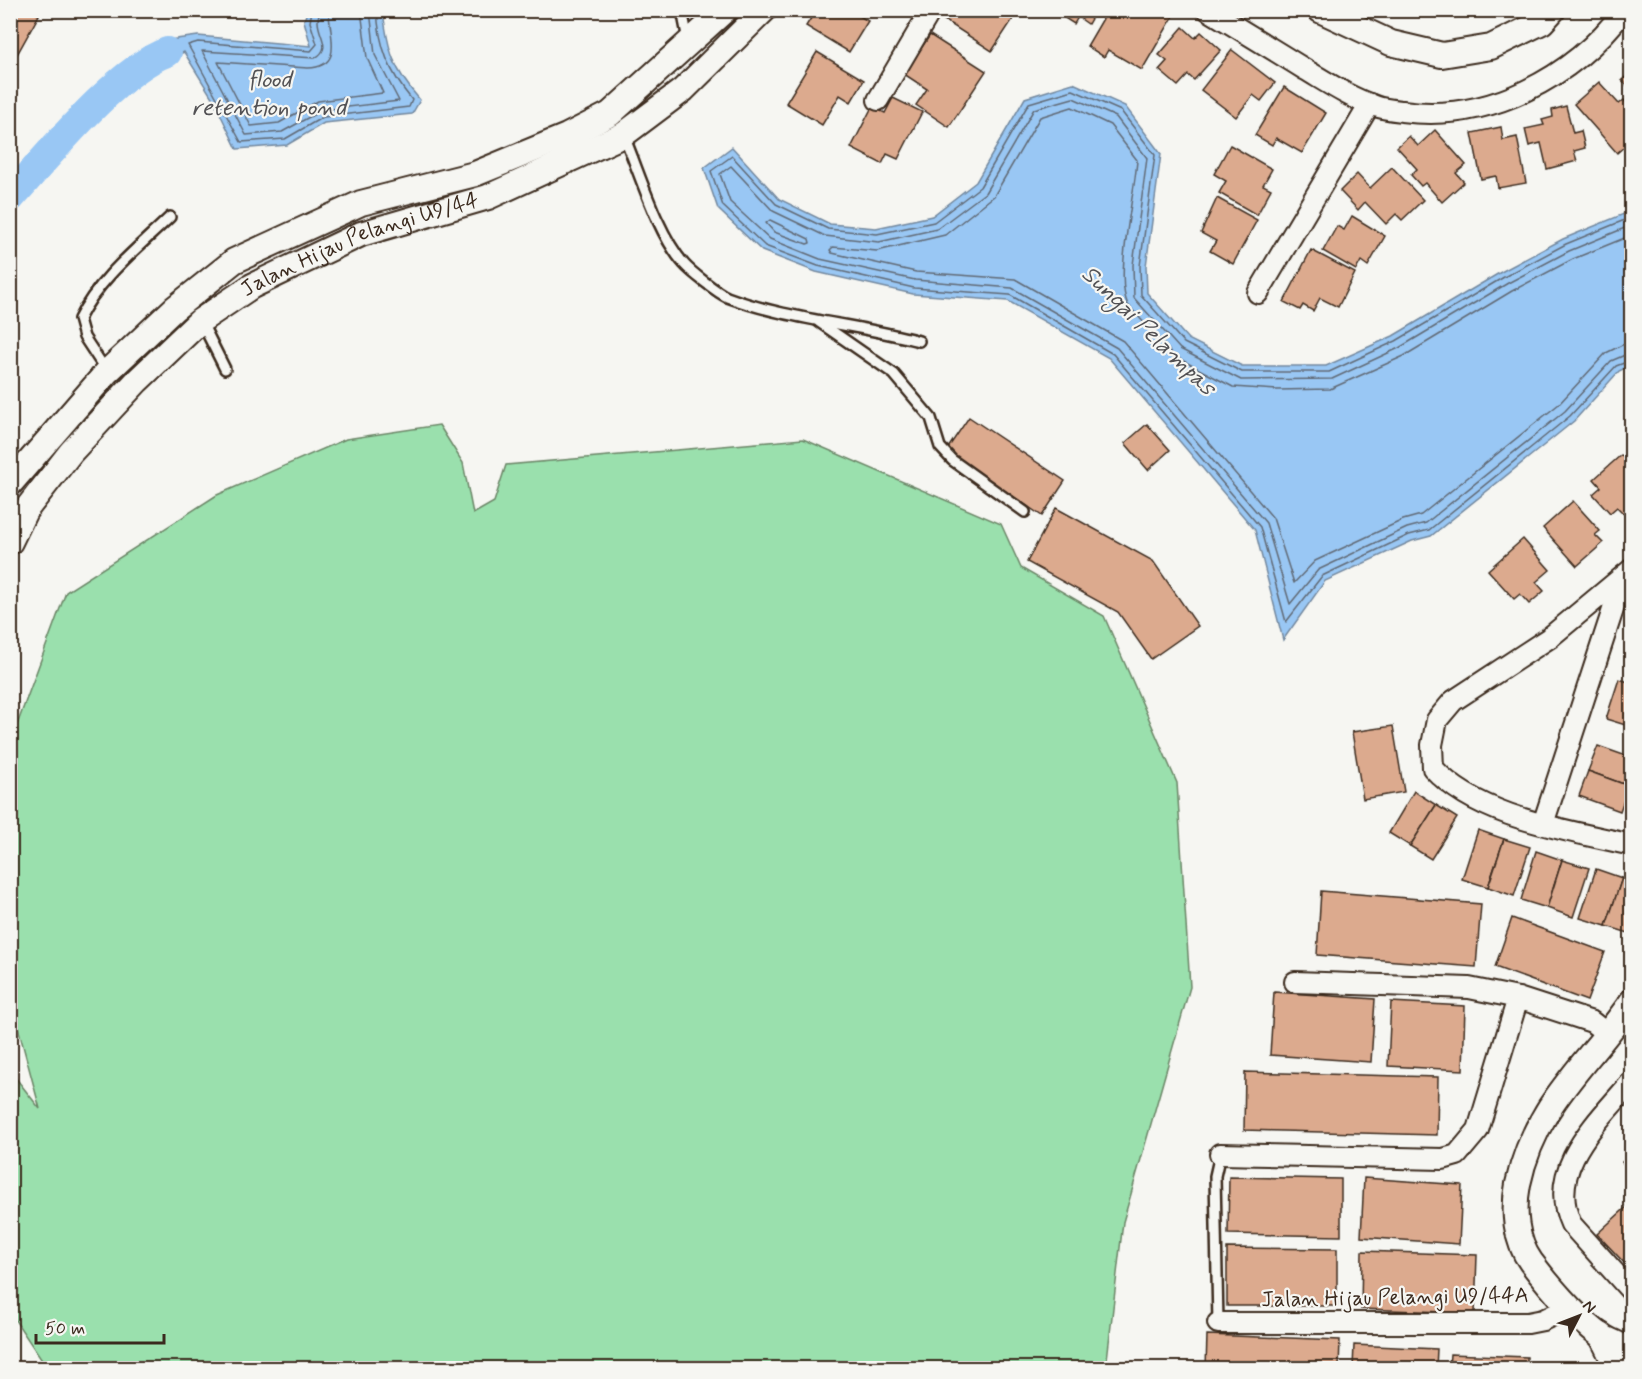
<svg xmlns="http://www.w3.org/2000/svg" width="1642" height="1379" viewBox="0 0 1642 1379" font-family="Mynerve,sans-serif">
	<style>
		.green { fill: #9ae0ad; stroke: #6a8566; stroke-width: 1.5 }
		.water { fill: #99c7f4; stroke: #73889e; stroke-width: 1.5 }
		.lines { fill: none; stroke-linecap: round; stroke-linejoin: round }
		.shore { stroke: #616974; stroke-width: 1.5 }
		.river { stroke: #99c7f4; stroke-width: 30 }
		.building { fill: #dcaa8e; stroke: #3b2a1e; stroke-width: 1.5 }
		.service-casing { stroke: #3b2a1e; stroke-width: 14 }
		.minor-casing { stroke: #3b2a1e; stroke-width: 24 }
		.tertiary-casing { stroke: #3b2a1e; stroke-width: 28 }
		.service { stroke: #f6f6f2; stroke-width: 9 }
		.minor { stroke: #f6f6f2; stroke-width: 20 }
		.tertiary { stroke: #f6f6f2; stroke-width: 24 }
		.labels { text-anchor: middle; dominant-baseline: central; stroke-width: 4.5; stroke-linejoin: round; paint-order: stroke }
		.street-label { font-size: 22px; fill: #3b2a1e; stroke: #f6f6f2 }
		.water-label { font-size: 24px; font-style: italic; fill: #525154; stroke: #f6f6f2 }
	</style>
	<rect width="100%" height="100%" fill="#f6f6f2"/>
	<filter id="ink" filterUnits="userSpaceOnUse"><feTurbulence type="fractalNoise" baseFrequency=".0167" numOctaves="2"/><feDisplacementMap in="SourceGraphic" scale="12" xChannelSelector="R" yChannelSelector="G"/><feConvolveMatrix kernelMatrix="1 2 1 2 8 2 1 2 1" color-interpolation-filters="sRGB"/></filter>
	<g filter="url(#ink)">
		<path class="green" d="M439 425 463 463 473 514 494 502 506 465 803 439 1001 524 1021 568 1104 616 1177 783 1190 987 1123 1222 1106 1368H47L11 1314V1072L40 1109 11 1001V741L66 592 217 495 346 439Z"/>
		<g class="water">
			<path d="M307 11H383C388 51 393 69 420 100L412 114 324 123 287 145 237 149 213 99 184 52 137 75 127 65 169 40 198 36 311 46 304 21Z"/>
			<path d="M1073 83 1125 106 1161 154 1146 266 1147 293 1188 339 1242 366H1326L1393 336 1501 272 1563 239 1631 211V365L1619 371 1574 421 1431 536 1412 541 1325 581 1283 640 1255 530 1109 358 1008 301 913 294 816 272 762 251 718 209 704 168 732 147 779 199 830 224 876 228 932 216 976 182 1025 98Z"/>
		</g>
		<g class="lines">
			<g class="shore">
				<path d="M312 10 310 22 317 44 311 51 198 42 188 45 241 142 285 139 323 117 409 107 412 100C389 72 379 47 377 10"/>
				<path d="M320 10C319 14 318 17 318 21 318 36 333 48 315 58L202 51 246 135 282 132 322 110 399 101 375 55 370 10"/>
				<path d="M329 10C328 32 346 67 308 68L218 62 251 126 279 123 318 101 383 93 367 58 361 10"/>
				<path d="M1632 217 1566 244 1504 277 1396 341 1329 372H1242L1184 343 1141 295 1140 266 1155 155 1121 111 1073 90 1029 103 980 187 934 222 877 234 828 229 776 204 732 156 711 171 723 206 765 246 818 266 914 288 1010 295 1113 354 1260 527 1286 622 1322 576 1409 535 1429 530 1570 416 1616 366 1632 360"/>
				<path d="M770 220 809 239 810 243 807 244 774 232 766 223Z"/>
				<path d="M1632 225 1569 251 1508 283 1399 348 1332 379 1241 380 1180 349 1134 298 1133 265 1147 158 1116 117 1073 98 1034 109 985 193 937 229 879 242 825 236 773 211 731 166 720 174 730 202 770 239 820 259 915 280 1012 288 1117 348 1266 523 1290 604 1318 570 1407 528 1426 523 1565 411 1611 361 1632 352"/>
				<path d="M1632 235 1573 259 1512 291 1404 356 1330 389 1277 390 1233 387 1174 356 1128 305C1114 277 1135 194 1137 160L1110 125 1072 107 1040 117 994 196 945 235 877 251 833 247 830 250 832 253 916 272 1015 279 1123 341 1273 518 1294 583 1315 561 1403 520 1421 515 1559 404 1606 353 1622 345 1632 343"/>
			</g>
			<path class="river" d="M10 198C47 157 117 70 167 52"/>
		</g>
		<g class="building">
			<path d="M10 10H30L39 15 10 67Z"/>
			<path d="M816 10H850L868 21 849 52 806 26Z"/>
			<path d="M946 10H1013L1017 13 992 51 941 18Z"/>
			<path d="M1052 10H1096L1088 24 1078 17 1074 24Z"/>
			<path d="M1108 10H1163L1173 17 1142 70 1108 50 1104 57 1087 46Z"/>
			<path d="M1447 10H1477L1478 16 1447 18Z"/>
			<path d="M1183 27 1195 38 1201 32 1221 50 1194 80 1188 75 1178 86 1159 70 1167 61 1159 55Z"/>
			<path d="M930 35 986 71 949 127 916 105 927 89 904 74Z"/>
			<path d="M1232 50 1275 83 1261 101 1253 95 1236 117 1201 90Z"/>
			<path d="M817 52 864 80 851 102 840 95 822 125 786 103Z"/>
			<path d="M1632 71V91L1622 80Z"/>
			<path d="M1599 82 1619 104 1624 100 1632 109V140L1617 153 1574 104Z"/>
			<path d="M1284 87 1326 113 1302 153 1276 138 1272 145 1255 135Z"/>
			<path d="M893 98 922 112 898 159 887 154 882 164 851 148 872 107 885 113Z"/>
			<path d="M1566 106 1573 133 1581 131 1585 148 1574 151 1577 161 1547 169 1541 143 1529 146 1525 129 1544 125 1542 120 1553 117 1552 110Z"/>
			<path d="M1501 127 1503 140 1517 137 1526 183 1498 188 1496 176 1481 179 1472 133Z"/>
			<path d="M1435 130 1466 165 1456 173 1464 182 1442 202 1425 183 1421 186 1411 175 1417 169 1397 147 1409 136 1418 146Z"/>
			<path d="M1230 145 1272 169 1263 185 1271 189 1257 215 1219 193 1226 181 1214 174Z"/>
			<path d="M1392 167 1423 200 1402 220 1396 214 1386 224 1365 202 1358 210 1340 191 1357 174 1370 188Z"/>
			<path d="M1217 198 1257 220 1233 264 1210 251 1216 241 1201 233Z"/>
			<path d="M1352 216 1385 236 1368 266 1361 261 1356 270 1323 251 1337 226 1344 230Z"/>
			<path d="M1311 250 1355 273 1338 307 1320 298 1313 311 1303 305 1300 310 1284 302Z"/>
			<path d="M969 417 1065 481 1042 516 946 451Z"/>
			<path d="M1147 424 1170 450 1148 470 1125 443Z"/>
			<path d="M1621 455 1632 467V522L1617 507 1610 513 1593 494 1601 487 1594 479Z"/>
			<path d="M1573 501 1600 531 1595 535 1603 543 1577 566 1543 528Z"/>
			<path d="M1056 508 1153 561 1198 626 1151 659 1118 612 1027 562Z"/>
			<path d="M1523 539 1550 570 1536 582 1544 591 1529 604 1520 594 1514 599 1488 570Z"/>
			<path d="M1619 679 1632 683V727L1606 719Z"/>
			<path d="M1393 726 1404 792 1363 799 1352 732Z"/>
			<path d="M1598 746 1632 758 1629 786 1588 771Z"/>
			<path d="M1588 771 1629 786 1620 811 1579 796Z"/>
			<path d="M1414 791 1436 805 1410 846 1389 833Z"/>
			<path d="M1436 805 1457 818 1431 859 1410 846Z"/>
			<path d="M1478 830 1504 839 1488 887 1462 879Z"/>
			<path d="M1504 839 1530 847 1514 896 1488 887Z"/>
			<path d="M1536 851 1562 860 1547 908 1521 900Z"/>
			<path d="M1562 860 1589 868 1573 917 1547 908Z"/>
			<path d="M1596 869 1622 878 1606 926 1580 918Z"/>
			<path d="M1622 878 1632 881V934L1606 926Z"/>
			<path d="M1321 891 1481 904 1476 967 1317 955Z"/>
			<path d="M1512 918 1605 952 1587 1001 1495 967Z"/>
			<path d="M1274 992 1375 999 1371 1062 1270 1055Z"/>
			<path d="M1391 1002 1465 1006 1463 1070 1388 1066Z"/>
			<path d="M1245 1072 1438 1077 1437 1135 1244 1130Z"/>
			<path d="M1632 1154V1173L1622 1162Z"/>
			<path d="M1229 1177 1341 1179V1236L1228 1234Z"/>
			<path d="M1364 1178 1462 1185 1459 1244 1361 1237Z"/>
			<path d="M1632 1202V1271L1597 1234Z"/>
			<path d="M1227 1248 1337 1249V1306H1227Z"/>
			<path d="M1362 1251 1477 1255 1475 1313 1361 1309Z"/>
			<path d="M1207 1335 1340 1340 1339 1368H1206Z"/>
			<path d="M1354 1345 1437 1349 1436 1368H1353Z"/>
			<path d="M1450 1354 1527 1357V1368H1449Z"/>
		</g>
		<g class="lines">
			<defs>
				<g id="service">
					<path d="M682 10 688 40"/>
					<path d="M624 136C640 174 657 233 684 264 691 272 718 293 727 297 789 320 856 324 919 341"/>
					<path d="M819 322 894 374 931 418 940 447 952 460 1025 512"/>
					<path d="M202 323 225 369"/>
					<path d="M107 372 84 337 79 319C99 278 138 248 170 217"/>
					<path d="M1218 1323 1215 1176 1220 1154"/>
				</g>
				<g id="minor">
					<path d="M1208 10C1241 30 1274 50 1306 70 1328 83 1350 98 1375 106 1383 109 1393 110 1402 111 1488 123 1573 78 1624 10"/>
					<path d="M878 100 931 10"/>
					<path d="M1258 293 1370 104"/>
					<path d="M1632 569 1549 638 1453 701 1437 720 1432 745 1433 768C1478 818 1568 830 1632 845"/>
					<path d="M1543 824 1624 576"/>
					<path d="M1295 982 1469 988 1518 998 1592 1022 1606 1033"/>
					<path d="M1632 1081C1599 1121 1545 1168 1571 1224L1632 1292"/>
					<path d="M1220 1154 1443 1159 1457 1155 1478 1130 1518 998"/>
					<path d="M1218 1323H1528L1543 1320 1570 1307"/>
				</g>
				<g id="tertiary">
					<path d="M1320 10 1391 43 1442 55 1491 47 1542 22 1553 10"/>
					<path d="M10 484 107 372 175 308 234 261 361 203 475 174 567 136 610 114 725 10"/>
					<path id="s1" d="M10 542 25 511 71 452 137 381 200 321 252 286 361 234 488 197 623 135 683 90 764 10"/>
					<path d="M1632 1001C1588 1065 1535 1103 1518 1184 1513 1210 1515 1240 1531 1262 1550 1287 1575 1316 1600 1335 1610 1342 1622 1344 1632 1353"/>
					<path d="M1601 1335 1617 1368"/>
				</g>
			</defs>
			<use href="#service" class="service-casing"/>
			<use href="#minor" class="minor-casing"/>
			<use href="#tertiary" class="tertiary-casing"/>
			<use href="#service" class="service"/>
			<use href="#minor" class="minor"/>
			<use href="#tertiary" class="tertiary"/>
		</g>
	</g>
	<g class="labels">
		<g class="street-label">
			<text stroke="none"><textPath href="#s1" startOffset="472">Jalan Hijau Pelangi U9/44</textPath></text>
			<text transform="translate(1395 1298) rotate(-1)">Jalan Hijau Pelangi U9/44A</text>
		</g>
		<g class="water-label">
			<text x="269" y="80">flood<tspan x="269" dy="28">retention pond</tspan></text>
			<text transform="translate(1148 331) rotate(44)">Sungai Pelampas</text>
		</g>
	</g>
	<rect width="1642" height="1379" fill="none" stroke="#f6f6f2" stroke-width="36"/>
	<rect x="18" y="18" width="1606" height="1343" fill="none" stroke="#3b2a1e" stroke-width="2" filter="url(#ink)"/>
	<g transform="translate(1579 1316) rotate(48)" stroke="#f6f6f2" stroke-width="4.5" paint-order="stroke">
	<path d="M0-4.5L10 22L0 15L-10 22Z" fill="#3b2a1e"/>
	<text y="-9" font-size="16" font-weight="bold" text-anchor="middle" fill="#3b2a1e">N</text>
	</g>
	<path d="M36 1334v9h128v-9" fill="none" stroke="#3b2a1e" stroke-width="3"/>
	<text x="45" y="1334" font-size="18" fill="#3b2a1e" stroke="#f6f6f2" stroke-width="4.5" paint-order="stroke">50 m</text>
</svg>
